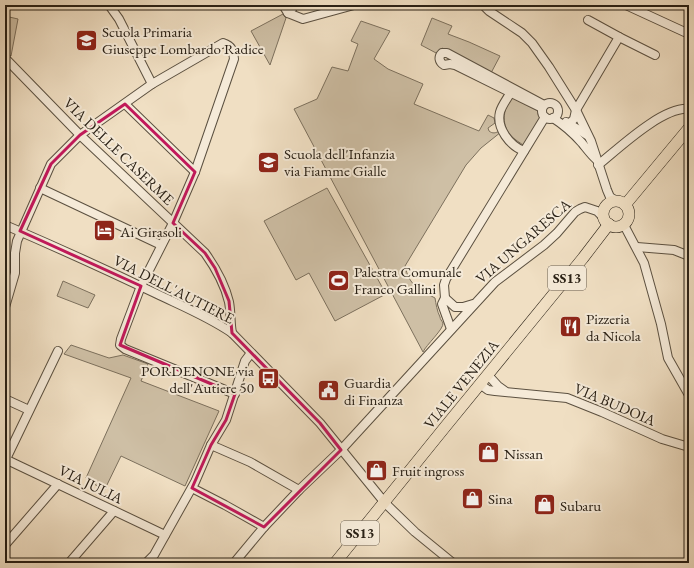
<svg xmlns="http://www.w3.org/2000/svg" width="694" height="568" viewBox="0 0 694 568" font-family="'EB Garamond',serif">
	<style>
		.green { fill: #cebfa5; stroke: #7c705d }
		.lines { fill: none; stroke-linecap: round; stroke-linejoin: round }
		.minor-casing { stroke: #5b5040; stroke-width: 10 }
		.major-casing { stroke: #292015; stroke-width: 12 }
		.minor { stroke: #f5ead8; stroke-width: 8 }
		.major { stroke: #f0dfc3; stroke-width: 11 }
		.marked { fill: none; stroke: #c2185b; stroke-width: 3; stroke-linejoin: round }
		.labels { text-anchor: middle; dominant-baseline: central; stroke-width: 4; stroke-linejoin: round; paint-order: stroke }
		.shield { fill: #f5ead8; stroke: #665d50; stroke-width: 1 }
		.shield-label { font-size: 14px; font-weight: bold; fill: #292015 }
		.poi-label { font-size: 15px; fill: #292015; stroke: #f5ead8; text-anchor: start }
		.street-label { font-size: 15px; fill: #292015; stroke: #f5ead8 }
	</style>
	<rect width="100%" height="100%" fill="#f0dfc3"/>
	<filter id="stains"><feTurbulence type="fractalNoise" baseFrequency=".005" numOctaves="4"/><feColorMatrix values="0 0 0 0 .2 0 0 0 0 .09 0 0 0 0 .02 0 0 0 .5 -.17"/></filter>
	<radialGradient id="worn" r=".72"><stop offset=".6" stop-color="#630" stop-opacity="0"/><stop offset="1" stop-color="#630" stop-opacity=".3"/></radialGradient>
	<g class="green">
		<path d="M283 14 286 18 270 65 251 31Z"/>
		<path d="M5 16 18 19 11 56 5 50Z"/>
		<path d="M432 18 452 26 448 34 469 42 500 56 491 73 442 48 438 54 421 45Z"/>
		<path d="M361 21 390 31 374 59 388 69 423 84 414 104 479 131 488 115 494 118 495 123 488 128 489 131C493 134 495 133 500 131L501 132 481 148 466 165 405 266C409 285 418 289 435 298 436 304 437 311 440 317 440 319 442 321 443 323 444 329 426 345 423 352L294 109 317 99 332 67 348 71 358 44 351 41Z"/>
		<path d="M513 97 541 109V116L525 146C520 143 514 139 510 135 501 124 503 106 513 97Z"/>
		<path d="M327 188 386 294 335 321 309 273 296 280 264 221Z"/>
		<path d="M63 281 95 295 88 308 57 296Z"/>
		<path d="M71 345 109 358 123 355 148 364 141 381 219 411 185 486 121 456 104 491 86 478 131 378 64 354Z"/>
	</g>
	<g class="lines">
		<defs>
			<g id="minor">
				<path d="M109 5 119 19 152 84"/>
				<path d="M283 5 288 13 303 19 354 5"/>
				<path d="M483 5 489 11 522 33 532 43 549 67 576 110 591 141 607 190 610 197 618 202"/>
				<path d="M626 5 689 34"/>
				<path d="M288 13 295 5"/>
				<path d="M588 20 619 37"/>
				<path d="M5 58 80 135 205 253C215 267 225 285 229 302 231 312 230 323 232 333"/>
				<path d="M511 92C507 99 502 105 500 112 496 128 510 146 524 151"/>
				<circle cx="550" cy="111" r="8"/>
				<path d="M125 104 195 172"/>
				<path d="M542 108 455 65 450 64 444 65C439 62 438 57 442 53H447L544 105"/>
				<path d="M553 118C564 125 574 134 582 143 587 149 591 155 597 160"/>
				<path d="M566 122 587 135"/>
				<path d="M569 124 574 119 576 110 619 37 655 55"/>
				<path d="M598 165C618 149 663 106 689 109"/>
				<path d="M40 188 161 245"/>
				<path d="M5 225C56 247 107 270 157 294 182 306 209 317 232 333L320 423 385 503 415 532 453 563"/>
				<path d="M624 225 644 263 661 324 668 358 689 395"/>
				<path d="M637 247 674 250 689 256"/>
				<path d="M445 298 444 285 446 279 545 117"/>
				<path d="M5 307 15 273V253L17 241 51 164 80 135 152 84 223 43C232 46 233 50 234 59L195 172 173 223 141 286 121 339 120 345 125 349 235 394"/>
				<path d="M451 329 442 304 445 298 455 307H463L473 304"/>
				<path d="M488 375 498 386 505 391"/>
				<path d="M480 384 488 390 495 391 567 398 602 412 662 439 689 447"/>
				<path d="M5 399 29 410"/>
				<path d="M211 445 250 462 299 490"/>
				<path d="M5 459 165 535"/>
				<path d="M5 461 58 351"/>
				<path d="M192 488 225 505 264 527"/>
				<path d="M5 545 58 484"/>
				<path d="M69 563 114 511"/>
				<path d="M146 563 154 555 195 482 211 445 226 420 245 361 251 353"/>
				<path d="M234 563 264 527 299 490 341 450 495 282 544 245 557 233 575 212 580 209 585 207 597 211 605 219"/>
			</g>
			<g id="major">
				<circle cx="616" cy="214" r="13"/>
				<path d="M625 205 689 128"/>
				<path d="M335 563 445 427 583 258 609 224"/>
			</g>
		</defs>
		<use href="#minor" class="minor-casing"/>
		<use href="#major" class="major-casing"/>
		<use href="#minor" class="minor"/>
		<use href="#major" class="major"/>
	</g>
	<path class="marked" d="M125 104 195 172 173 223 205 253 215 268 229 301 232 333 320 423 341 450 264 527 192 488 211 445 226 420 235 394 120 345 141 286 20 231 51 164 80 135Z"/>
	<defs>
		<symbol id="school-square" viewBox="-11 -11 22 22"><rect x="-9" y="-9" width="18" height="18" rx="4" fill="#8f2418" stroke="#f5ead8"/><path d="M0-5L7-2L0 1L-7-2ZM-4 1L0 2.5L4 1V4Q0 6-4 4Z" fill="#fff"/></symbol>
		<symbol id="hotel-square" viewBox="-11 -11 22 22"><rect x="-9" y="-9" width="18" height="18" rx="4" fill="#8f2418" stroke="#f5ead8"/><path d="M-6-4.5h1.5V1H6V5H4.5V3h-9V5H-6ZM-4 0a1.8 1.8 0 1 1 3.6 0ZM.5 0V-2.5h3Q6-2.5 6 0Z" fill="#fff"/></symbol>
		<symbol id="stadium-square" viewBox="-11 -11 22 22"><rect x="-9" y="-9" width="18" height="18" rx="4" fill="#8f2418" stroke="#f5ead8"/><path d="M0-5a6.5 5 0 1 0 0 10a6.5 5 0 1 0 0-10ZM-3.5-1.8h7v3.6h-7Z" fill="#fff"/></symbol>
		<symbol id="restaurant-square" viewBox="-11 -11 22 22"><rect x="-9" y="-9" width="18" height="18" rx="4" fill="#8f2418" stroke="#f5ead8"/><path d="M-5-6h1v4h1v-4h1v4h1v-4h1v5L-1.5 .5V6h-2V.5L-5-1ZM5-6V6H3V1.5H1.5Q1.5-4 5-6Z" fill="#fff"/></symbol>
		<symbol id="bus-square" viewBox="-11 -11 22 22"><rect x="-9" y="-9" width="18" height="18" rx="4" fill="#8f2418" stroke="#f5ead8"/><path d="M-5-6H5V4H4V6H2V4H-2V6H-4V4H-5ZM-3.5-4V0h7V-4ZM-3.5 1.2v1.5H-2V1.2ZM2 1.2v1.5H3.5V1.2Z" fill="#fff"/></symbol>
		<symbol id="civic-square" viewBox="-11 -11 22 22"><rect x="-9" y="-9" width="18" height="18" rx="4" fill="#8f2418" stroke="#f5ead8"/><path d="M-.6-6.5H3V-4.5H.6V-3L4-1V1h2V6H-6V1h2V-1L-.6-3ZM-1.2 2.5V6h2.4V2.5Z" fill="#fff"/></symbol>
		<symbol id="shop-square" viewBox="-11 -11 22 22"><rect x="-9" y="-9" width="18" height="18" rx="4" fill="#8f2418" stroke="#f5ead8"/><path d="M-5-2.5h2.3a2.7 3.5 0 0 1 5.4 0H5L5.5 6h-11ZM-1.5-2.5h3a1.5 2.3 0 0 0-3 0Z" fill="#fff"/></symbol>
	</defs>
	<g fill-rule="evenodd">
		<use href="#school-square" x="74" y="28" width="25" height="25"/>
		<use href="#school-square" x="256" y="150" width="25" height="25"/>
		<use href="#hotel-square" x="92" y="218" width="25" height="25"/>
		<use href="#stadium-square" x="326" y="268" width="25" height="25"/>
		<use href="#restaurant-square" x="558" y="314" width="25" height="25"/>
		<use href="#bus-square" x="256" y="366" width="25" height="25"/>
		<use href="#civic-square" x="316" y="378" width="25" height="25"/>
		<use href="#shop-square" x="476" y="440" width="25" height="25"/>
		<use href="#shop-square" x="364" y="458" width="25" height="25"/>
		<use href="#shop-square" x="460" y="486" width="25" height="25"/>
		<use href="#shop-square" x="532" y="492" width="25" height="25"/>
	</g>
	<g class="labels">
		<g class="shield">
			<rect x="548" y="266" width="38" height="24" rx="3"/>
			<rect x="341" y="521" width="38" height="24" rx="3"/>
		</g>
		<g class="shield-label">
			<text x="567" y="278">SS13</text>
			<text x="360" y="533">SS13</text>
		</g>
		<g class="poi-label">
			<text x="102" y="31">Scuola Primaria<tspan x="102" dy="17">Giuseppe Lombardo Radice</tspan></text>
			<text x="284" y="153">Scuola dell'Infanzia<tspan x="284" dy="17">via Fiamme Gialle</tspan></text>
			<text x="120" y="231">Ai Girasoli</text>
			<text x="354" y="271">Palestra Comunale<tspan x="354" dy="17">Franco Gallini</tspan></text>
			<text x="586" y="318">Pizzeria<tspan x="586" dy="17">da Nicola</tspan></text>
			<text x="254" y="370" text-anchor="end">PORDENONE via<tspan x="254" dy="17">dell'Autiere 50</tspan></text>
			<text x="344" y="382">Guardia<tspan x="344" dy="17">di Finanza</tspan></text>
			<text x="504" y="453">Nissan</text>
			<text x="392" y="470">Fruit ingross</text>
			<text x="488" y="498">Sina</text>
			<text x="560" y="505">Subaru</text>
		</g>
		<g class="street-label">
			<text transform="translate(119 151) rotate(44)">VIA DELLE CASERME</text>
			<text transform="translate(523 241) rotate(-41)">VIA UNGARESCA</text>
			<text transform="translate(174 289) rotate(27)">VIA DELL'AUTIERE</text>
			<text transform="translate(461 384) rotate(-51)">VIALE VENEZIA</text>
			<text transform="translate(615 404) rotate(23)">VIA BUDOIA</text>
			<text transform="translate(91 484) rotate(26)">VIA JULIA</text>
		</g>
	</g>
	<rect width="694" height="568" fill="none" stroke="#f0dfc3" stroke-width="20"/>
	<rect x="6" y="6" width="682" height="556" fill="none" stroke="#292015" stroke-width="2"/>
	<rect x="10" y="10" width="674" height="548" fill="none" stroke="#292015"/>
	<rect width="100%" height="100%" filter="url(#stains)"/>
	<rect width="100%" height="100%" fill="url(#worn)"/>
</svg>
